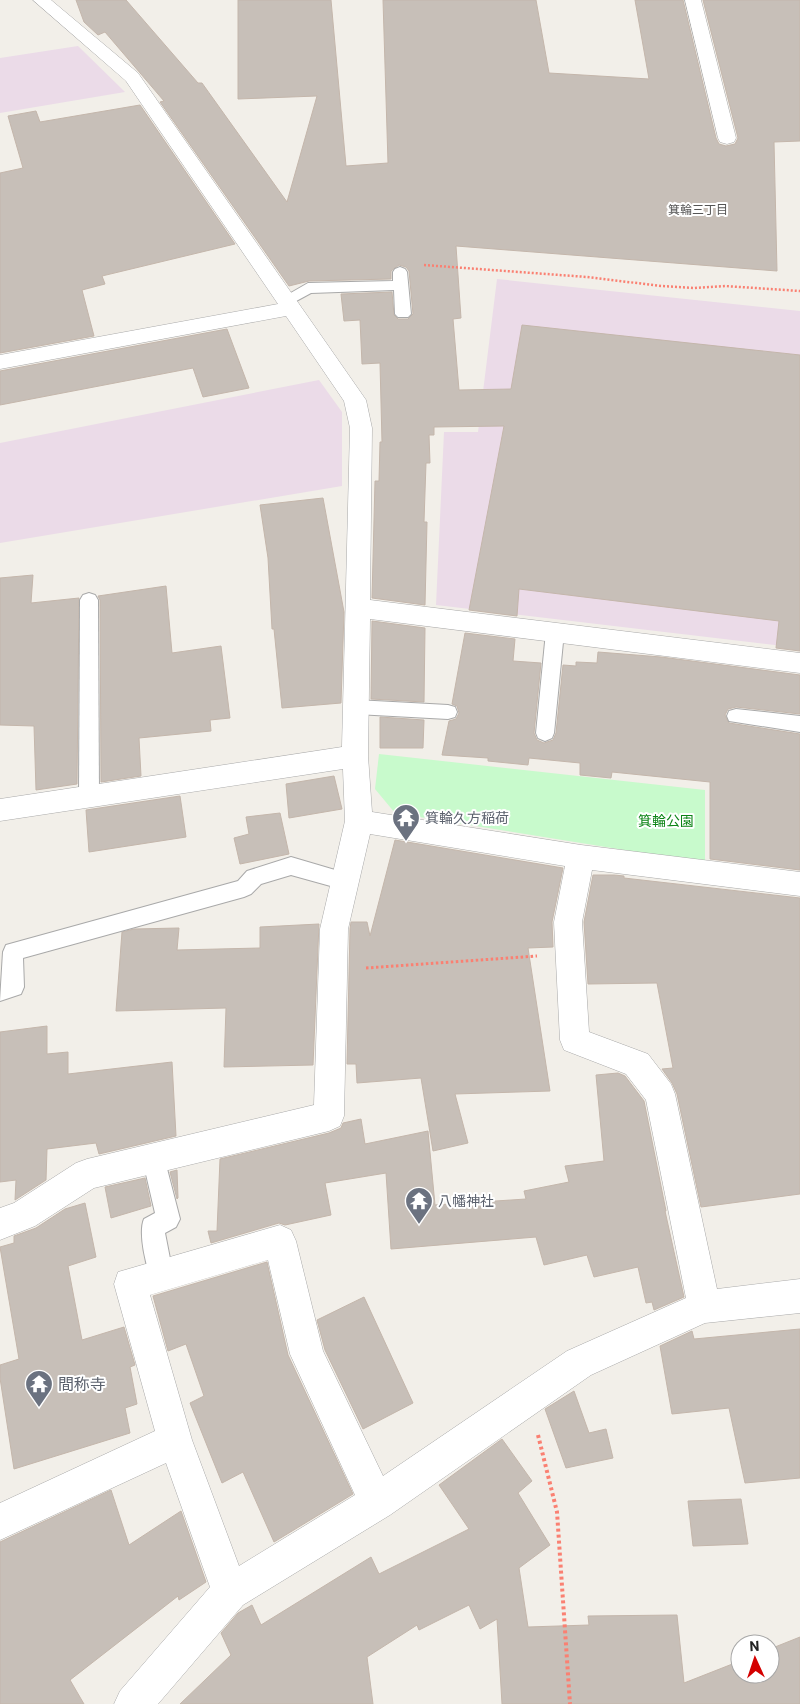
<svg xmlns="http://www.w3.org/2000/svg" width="800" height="1704" viewBox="0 0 800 1704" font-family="Roboto,'Noto Sans JP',sans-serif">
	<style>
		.industrial { fill: #ebdbe8 }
		.park { fill: #c8facc }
		.building { fill: #c7bfb8; stroke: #c4b6ab }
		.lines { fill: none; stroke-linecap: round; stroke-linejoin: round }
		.service-casing { stroke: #a9a9a9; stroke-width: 2 }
		.minor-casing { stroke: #a9a9a9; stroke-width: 1 }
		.path-far2 { stroke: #fa8072; stroke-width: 2.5; stroke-dasharray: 2 2; stroke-linecap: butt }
		.path-far1 { stroke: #fa8072; stroke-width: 3; stroke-dasharray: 2.5 2.5; stroke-linecap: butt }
		.path { stroke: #fa8072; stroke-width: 4; stroke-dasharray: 3 3; stroke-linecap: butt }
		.service { fill: #fff; fill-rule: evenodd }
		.minor { fill: #fff; fill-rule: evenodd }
		.labels { text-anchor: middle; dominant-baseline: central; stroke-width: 4; stroke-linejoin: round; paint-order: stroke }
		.far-neighbourhood-label { font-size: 12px; fill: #555; stroke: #fff }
		.worship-label { font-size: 14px; fill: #5b616d; stroke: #fff; text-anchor: start }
		.park-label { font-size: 14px; fill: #0c8416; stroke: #fff }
		.near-worship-label { font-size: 16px; fill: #5b616d; stroke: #fff; text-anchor: start }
	</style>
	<rect width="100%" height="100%" fill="#f2efe9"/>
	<g class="industrial">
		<path d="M78 46 125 92 0 113V58Z"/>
		<path d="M497 279 800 311V648L436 605 444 432H478Z"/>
		<path d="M319 380 342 412V486L0 543V443Z"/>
	</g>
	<path class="park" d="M379 754 705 790V863L395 813 375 789Z"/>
	<g class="building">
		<path d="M76 0H126L198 83H202L287 202 317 96 238 99V0H331L346 166 388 163 383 0H536L549 73 649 79 635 0H683L716 138 719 144 726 146 735 144 738 138 703 0H800V141L774 142 777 271 456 246 461 318 453 319 459 390 511 389 522 325 800 355V651L776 648 779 621 519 589 517 616 469 610 504 426 434 427V435H429L430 463H426L424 522H427L425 605 372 598 375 481H379L380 442H382L380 363 362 364 360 320 344 321 341 294 392 292 394 315 398 319H408L413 314 409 271 406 267 399 265 391 271V279L309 281 289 286 160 102 164 101 105 32 98 35 84 22Z"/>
		<path d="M140 105 235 244 102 276 105 284 82 290 94 336 0 353V173L23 168 8 116 36 111 40 122Z"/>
		<path d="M227 329 249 388 203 397 193 368 0 405V371Z"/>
		<path d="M323 498 344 612 341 703 282 708 274 629H272L268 558 260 505Z"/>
		<path d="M33 575 31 603 79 598 77 784 36 790 34 726 0 725V578Z"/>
		<path d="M166 586 172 653 221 646 230 718 210 720 211 731 139 738 141 776 101 782 100 600 98 596Z"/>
		<path d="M372 621 425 628 424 702 371 699Z"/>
		<path d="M465 633 515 639 513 661 541 663 534 733 537 740 544 743 553 740 556 733 563 665 576 666V662L597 663 598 652 661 657 800 675V714L736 707 728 709 725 715 729 723 800 734V870L710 859V782L612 772 611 778 580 775V763L529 758 528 765 488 761V758L442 755 449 721 456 719 459 713 457 706 452 704Z"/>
		<path d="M380 717 424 720 423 748H380Z"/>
		<path d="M334 776 342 809 289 818 286 784Z"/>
		<path d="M180 796 186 837 89 852 86 810Z"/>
		<path d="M280 813 289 854 240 864 234 838 249 834 246 817Z"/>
		<path d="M395 840 563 868 552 922 553 947 528 948 550 1091 455 1094 468 1143 433 1151 421 1078 357 1083 356 1064H347L350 929 351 922H367L370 936Z"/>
		<path d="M593 875H614L624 876V878L800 898V1194L701 1207 677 1094 672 1083 662 1069 673 1068 657 983 588 984 584 922Z"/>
		<path d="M319 924 313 1065 224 1067 226 1008 116 1011 122 932 134 929 179 928 177 950 260 948V927Z"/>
		<path d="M47 1026V1054L68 1052V1074L172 1062 176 1136 99 1154 96 1143 47 1149 46 1180 15 1200 16 1180 0 1182V1032Z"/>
		<path d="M618 1073 625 1076 644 1101 666 1211H665L684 1297 654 1310 652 1302 646 1303 638 1267 594 1277 587 1255 544 1265 536 1237 391 1249 386 1173 325 1183 331 1215 285 1225 279 1223 211 1243 208 1231H217L220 1159 329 1133 341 1128 343 1123 361 1119 365 1144 428 1131 435 1205 526 1199 524 1191 569 1182 565 1166 604 1161 596 1075Z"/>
		<path d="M177 1170 178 1198 177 1199 170 1172Z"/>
		<path d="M145 1178 151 1206 111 1218 105 1187Z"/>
		<path d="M85 1203 96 1257 68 1266 82 1340 124 1327 135 1365 130 1367 137 1404 125 1408 130 1433 14 1469 0 1378V1365L19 1359 0 1247 14 1243V1236L36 1228 65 1209Z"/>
		<path d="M267 1262 288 1355 353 1494 274 1542 243 1472 222 1483 190 1403 204 1396 186 1344 168 1351 153 1296Z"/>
		<path d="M364 1297 413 1403 363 1429 325 1350 317 1320Z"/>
		<path d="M800 1329V1478L745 1483 729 1408 672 1414 660 1346 692 1331 694 1339Z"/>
		<path d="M574 1391 589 1433 606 1429 613 1458 566 1468 545 1409Z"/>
		<path d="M502 1439 532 1481 518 1493 550 1545 519 1568 528 1627 589 1625 588 1616 677 1615 684 1683 740 1661V1674H770V1649L800 1637V1704H502L497 1619 480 1629 469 1605 419 1630 417 1625 367 1657 373 1704H180L231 1655 221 1633 238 1613 252 1605 261 1625 371 1557 379 1574 469 1529 439 1485Z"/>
		<path d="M111 1490 129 1545 181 1511 206 1582 179 1600 178 1596 70 1680 84 1704H0V1542Z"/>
		<path d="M741 1499 748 1544 693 1546 688 1501Z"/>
	</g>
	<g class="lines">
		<defs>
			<g id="service">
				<path d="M400 267 405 269 407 272 411 314 408 317H398L395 314 394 290 311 293 287 306 282 304 279 301 282 298 308 283 393 281V272L395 269Z"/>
				<path d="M89 593 95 595 98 600 99 796 96 802 89 804 82 802 79 796 80 600 83 595Z"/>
				<path d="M555 625 561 627 564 632 554 733 552 738 545 741 538 738 536 733 546 632 549 627Z"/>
				<path d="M356 700 448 705 455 707 457 712 455 717 448 719 356 714 349 712 347 707 349 702Z"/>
				<path d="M736 709 800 716V732L729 721 727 716 729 711Z"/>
				<path d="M291 857 352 875 355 881 352 887 345 890 291 875 261 884 251 894 244 897 23 958 24 987 21 994 0 1001 3 952 6 945 238 881 247 871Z"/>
				<path d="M153 1146 161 1149 164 1157 180 1219 176 1227 165 1233 173 1274 169 1282 161 1286 153 1282C146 1268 138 1233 144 1219L155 1213 142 1157 145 1149Z"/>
			</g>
			<g id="minor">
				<path d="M33 0H51L138 73 366 400 372 428 370 600 800 653V673L370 619 368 756 372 812 581 845 800 872V896L592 870 582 922 589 1032 648 1054 671 1084 675 1094 717 1289 800 1279V1313L705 1323 591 1375 390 1515 243 1605 158 1704H114L120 1691 210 1587 166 1463 0 1540V1503L155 1431 114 1284 118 1272 280 1225 291 1230 296 1241 323 1351 383 1476 567 1351 686 1298 646 1100 626 1074 564 1050 560 1040 554 922 565 866 370 834 348 929 344 1116 340 1126 329 1131 94 1188 35 1226 0 1240V1208L14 1203 76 1163 87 1159 314 1105 320 929 345 821 343 769 0 821V799L342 747 350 428 344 401 286 316 0 369V355L278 304 126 81ZM268 1260 290 1354 355 1495 239 1566 192 1440 150 1295Z"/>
				<path d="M685 0H701L736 138 734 142 727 144 720 142 718 138Z"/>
			</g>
		</defs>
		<use href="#service" class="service-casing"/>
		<use href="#minor" class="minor-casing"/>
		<path class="path-far2" d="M424 265 587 277 661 286 694 288 725 286 800 291"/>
		<path class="path-far1" d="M366 968 537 956"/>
		<path class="path" d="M538 1435 557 1512 570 1704"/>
		<use href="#service" class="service"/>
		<use href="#minor" class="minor"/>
	</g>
	<defs>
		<symbol id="temple-pin" viewBox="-11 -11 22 30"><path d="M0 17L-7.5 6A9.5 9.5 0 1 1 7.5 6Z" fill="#6b7280" stroke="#fff"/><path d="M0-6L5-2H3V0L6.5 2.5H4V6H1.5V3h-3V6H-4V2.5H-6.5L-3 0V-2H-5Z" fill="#fff"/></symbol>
	</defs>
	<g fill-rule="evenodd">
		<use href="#temple-pin" x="390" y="802" width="32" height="43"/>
		<use href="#temple-pin" x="403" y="1185" width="32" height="43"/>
		<use href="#temple-pin" x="23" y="1368" width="32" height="43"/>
	</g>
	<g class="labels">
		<g class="far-neighbourhood-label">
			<text x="698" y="210">箕輪三丁目</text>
		</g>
		<g class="worship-label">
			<text x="425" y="818">箕輪久方稲荷</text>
			<text x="438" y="1201">八幡神社</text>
		</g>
		<g class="park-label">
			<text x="666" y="821">箕輪公園</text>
		</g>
		<g class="near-worship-label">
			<text x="58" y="1384">間称寺</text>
		</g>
	</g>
	<g transform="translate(755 1659) rotate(357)"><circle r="24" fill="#ffffff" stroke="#a7a7a7"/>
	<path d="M0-4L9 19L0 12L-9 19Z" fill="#d40000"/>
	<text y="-8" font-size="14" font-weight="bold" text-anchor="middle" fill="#222222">N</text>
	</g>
</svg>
